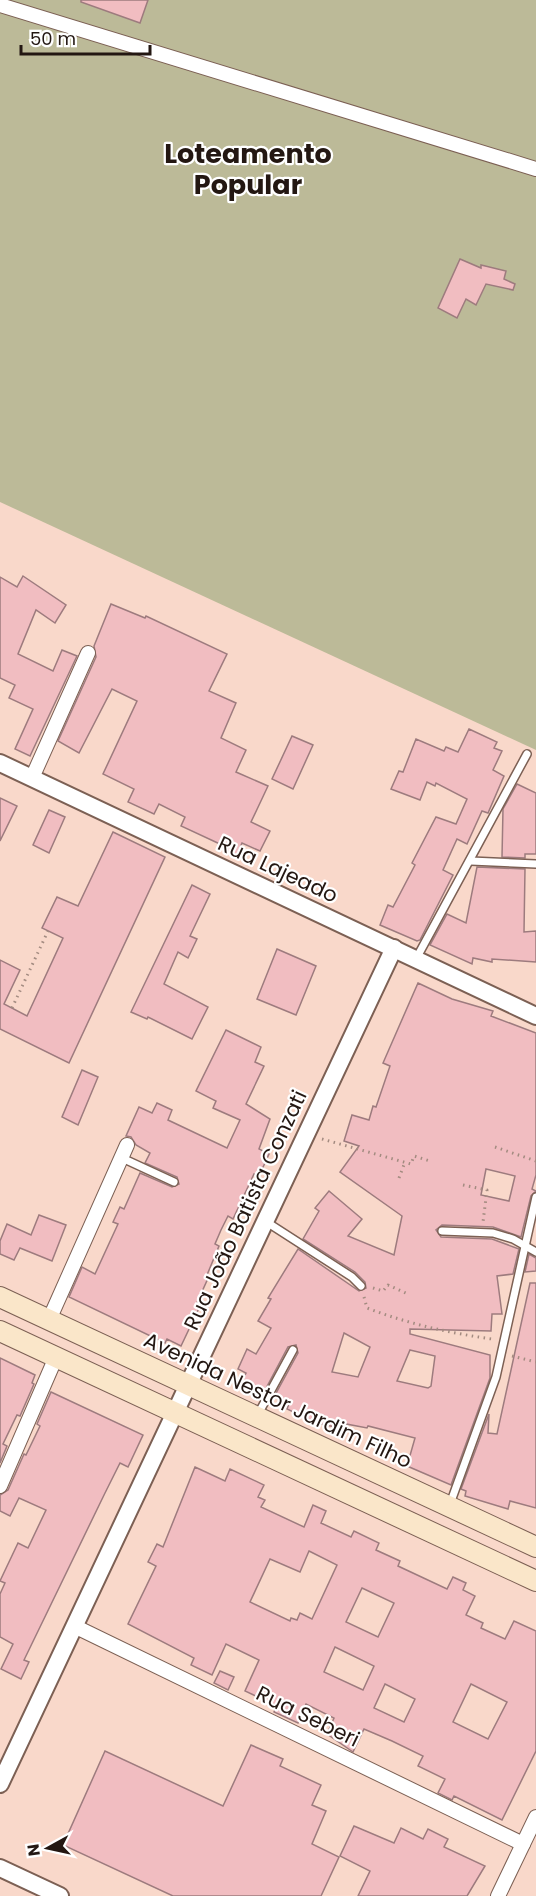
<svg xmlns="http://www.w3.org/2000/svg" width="536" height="1896" viewBox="0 0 536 1896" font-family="Poppins,sans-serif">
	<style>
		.green { fill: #bcba98 }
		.building { fill: #f1bdc1; stroke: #9d7b7e; stroke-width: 1.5; fill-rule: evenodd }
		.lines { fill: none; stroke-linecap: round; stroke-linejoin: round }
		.service-casing { stroke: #7c6054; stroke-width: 10 }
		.minor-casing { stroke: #7c6054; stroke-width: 16 }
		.tertiary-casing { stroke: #7c6054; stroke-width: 20 }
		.secondary-casing { stroke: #7c6054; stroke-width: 22 }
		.path { stroke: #a38b80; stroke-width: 3; stroke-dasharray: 1.5 4.5; stroke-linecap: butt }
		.service { stroke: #fff; stroke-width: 7 }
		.minor { stroke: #fff; stroke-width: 14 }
		.tertiary { stroke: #fff; stroke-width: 16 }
		.secondary { stroke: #fae6c9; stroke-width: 20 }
		.labels { text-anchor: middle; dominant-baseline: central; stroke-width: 4.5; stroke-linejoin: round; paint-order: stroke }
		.street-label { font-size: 21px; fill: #231712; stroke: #fff }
		.district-label { font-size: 27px; font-weight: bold; fill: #231712; stroke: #fff }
	</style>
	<rect width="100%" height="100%" fill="#f9d8ca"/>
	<path class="green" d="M0 0H536V750L0 502Z"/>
	<g class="building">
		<path d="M81 0H148L140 23 81 2Z"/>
		<path d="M460 259 481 268V265L506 271 504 279 515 284 513 290 486 284 476 305 466 299 457 318 438 308Z"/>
		<path d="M23 576 66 605 55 623 36 610 18 654 53 671 62 650 77 656 30 756 15 749 33 709 9 698 15 685 0 678V577L17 587Z"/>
		<path d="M111 604 145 618 146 616 227 654 209 691 236 703 221 738 246 750 236 772 268 786 251 822 270 831 260 851 242 843 237 855 221 848 222 845 181 826 185 817 159 804 154 814 128 802 134 789 103 774 137 701 112 689 79 753 58 741 96 657 94 646Z"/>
		<path d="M469 729 497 742 494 748 502 751 493 770 504 776 488 813 482 811 467 844 457 839 443 870 453 875 420 940 417 941 380 925 388 905 393 907 415 865 412 863 436 817 456 824 467 799 436 783 435 786 427 782 420 800 391 789 399 771 403 772 416 739 444 751 446 747 458 752Z"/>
		<path d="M292 736 313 745 293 789 272 779Z"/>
		<path d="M517 784 536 793V854H525V858L502 857 503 809Z"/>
		<path d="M0 798 17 806 0 841Z"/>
		<path d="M49 810 65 817 49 853 33 845Z"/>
		<path d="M113 832 165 857 69 1063 0 1029V960L20 970 4 1004 27 1016 63 938 42 928 57 897 78 906Z"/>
		<path d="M477 867 525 869 524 932 536 931V962L492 959V962L473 958 472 964 430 945 447 914 466 923Z"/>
		<path d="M192 885 210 894 190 936 197 939 188 958 178 952 164 984 208 1007 192 1039 148 1017 147 1019 131 1012Z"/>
		<path d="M277 949 316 966 296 1015 257 999Z"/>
		<path d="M418 983 452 999 493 1011 491 1016 536 1033V1175L532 1189 536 1191 531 1196 521 1237 493 1227 442 1225 436 1230 441 1237 492 1239 519 1249 513 1274 497 1276 502 1314H492L491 1331 410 1329V1334L490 1355V1378L451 1485 407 1466 415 1438 368 1426 367 1428 346 1424 345 1429 316 1423 287 1409 289 1404 274 1397 298 1353 296 1345 288 1347 264 1392 261 1390 259 1395 240 1386 246 1373 238 1369 247 1349 256 1354 271 1328 258 1321 271 1299 268 1298 298 1249 359 1291 366 1288 365 1282 355 1272 303 1239 319 1211 315 1208 329 1191 362 1219 348 1236 394 1255 402 1216 340 1172 359 1146 344 1141 352 1115 369 1120 373 1106 376 1107 390 1066 383 1063ZM486 1169 515 1176 509 1201 481 1195ZM344 1333 370 1347 358 1377 332 1372ZM410 1350 435 1356 431 1386 428 1388 397 1381Z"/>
		<path d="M226 1030 261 1047 255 1062 264 1066 246 1104 270 1119 259 1149 269 1154 259 1176 254 1174 233 1219 228 1216 221 1230 215 1244 219 1246 207 1275 209 1276 196 1305 200 1306 181 1346 167 1339 165 1343 69 1297 82 1267 95 1274 118 1224 113 1222 120 1207 124 1209 140 1173 172 1187 179 1184 177 1177 145 1163 150 1153 136 1145 131 1137 126 1136 139 1107 152 1113 157 1103 172 1110 168 1120 227 1148 240 1120 213 1108 216 1101 196 1091Z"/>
		<path d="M82 1070 98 1077 78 1125 62 1117Z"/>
		<path d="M39 1215 66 1225 52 1261 20 1248 14 1260 0 1254V1241L7 1224 31 1235Z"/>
		<path d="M529 1254 536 1258V1271L525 1272Z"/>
		<path d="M530 1283H536V1508L510 1501 508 1509 465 1496 466 1491 461 1489 489 1414 488 1433 497 1434Z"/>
		<path d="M0 1358 35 1375 32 1383 34 1384 20 1416 17 1415 3 1444 7 1446 0 1463Z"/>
		<path d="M51 1392 143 1435 128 1467 120 1463 105 1493 24 1660 29 1662 21 1679 1 1669 13 1644 0 1637V1594L5 1583 0 1581 18 1543 28 1548 46 1510 19 1498 10 1516 0 1511V1495L8 1490 24 1454 26 1455 40 1426 37 1424Z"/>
		<path d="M195 1467 225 1481 230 1469 264 1485 258 1497 265 1500 261 1507 304 1527 313 1505 326 1511 321 1523 351 1537 354 1531 379 1543 376 1550 400 1561 398 1566 447 1589 453 1577 466 1583 463 1590 475 1596 466 1615 483 1623 481 1628 505 1639 514 1621 536 1631V1751L502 1820 454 1796 452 1800 438 1793 445 1779 418 1766 423 1756 392 1741 364 1729 353 1752 327 1734 334 1718 306 1704 298 1723 274 1712 277 1706 245 1691 259 1660 226 1644 212 1675 191 1665 194 1658 128 1624 156 1566 148 1562 157 1544 163 1547ZM309 1551 337 1565 312 1619 300 1613 297 1620 291 1618 290 1621 250 1602 270 1559 300 1572ZM362 1588 394 1603 378 1637 346 1622ZM335 1647 374 1666 363 1690 324 1672ZM385 1684 415 1699 404 1722 374 1708ZM471 1684 507 1702 488 1739 453 1722Z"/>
		<path d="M220 1671 234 1677 228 1690 214 1683Z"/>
		<path d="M251 1745 283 1759 280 1766 321 1785 312 1805 326 1811 312 1844 339 1857 321 1896H173L63 1845 105 1751 223 1806Z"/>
		<path d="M354 1826 394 1843 401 1828 423 1839 428 1829 448 1839 444 1847 485 1866 467 1896H358L370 1871 340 1856Z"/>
	</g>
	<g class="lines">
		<defs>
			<g id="service">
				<path d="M471 861 536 864"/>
				<path d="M416 959 527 754"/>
				<path d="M122 1158 174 1182"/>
				<path d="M265 1221 352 1277 361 1286"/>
				<path d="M442 1231 493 1233 513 1239 536 1252"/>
				<path d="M257 1416 293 1350"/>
				<path d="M450 1504 496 1377 536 1197"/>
			</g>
			<g id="minor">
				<path d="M0 5 536 169"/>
				<path d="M32 778 88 653"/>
				<path d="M49 1320 127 1145"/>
				<path d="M0 1486 56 1357"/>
				<path d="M74 1626 523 1844"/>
				<path d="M498 1896 536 1817"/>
			</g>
			<g id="tertiary">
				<path d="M0 763 536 1016"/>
				<path d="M0 1784 394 948"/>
				<path d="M0 1868 60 1896"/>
			</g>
			<g id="secondary">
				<path d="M0 1297 536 1547"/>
				<path d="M0 1331 536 1581"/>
			</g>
		</defs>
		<use href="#service" class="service-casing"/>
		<use href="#minor" class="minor-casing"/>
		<use href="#tertiary" class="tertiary-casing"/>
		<use href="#secondary" class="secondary-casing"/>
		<g class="path">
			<path d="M12 1008 48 931"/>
			<path d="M322 1139 411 1164 414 1156 430 1161"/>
			<path d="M495 1147 536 1161"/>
			<path d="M399 1178 405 1162"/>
			<path d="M463 1185 487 1190 483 1222"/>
			<path d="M373 1288 383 1291 388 1285 408 1294"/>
			<path d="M364 1297 367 1308C409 1324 449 1333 492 1339"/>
			<path d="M512 1356 536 1362"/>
		</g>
		<use href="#service" class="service"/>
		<use href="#minor" class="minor"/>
		<use href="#tertiary" class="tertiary"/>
		<use href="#secondary" class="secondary"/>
	</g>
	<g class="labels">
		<g class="street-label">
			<text transform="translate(278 869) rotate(25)">Rua Lajeado</text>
			<text transform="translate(245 1210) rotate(-65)">Rua João Batista Conzati</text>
			<text transform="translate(278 1400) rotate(25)">Avenida Nestor Jardim Filho</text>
			<text transform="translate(308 1716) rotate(26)">Rua Seberi</text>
		</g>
		<g class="district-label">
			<text x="248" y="153">Loteamento<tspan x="248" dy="31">Popular</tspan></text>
		</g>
	</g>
	<g transform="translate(48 1848) rotate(262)" stroke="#ffffff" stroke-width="4.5" paint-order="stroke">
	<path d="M0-4.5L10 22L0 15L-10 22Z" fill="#231712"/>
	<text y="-9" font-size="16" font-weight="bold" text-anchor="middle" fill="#231712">N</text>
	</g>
	<path d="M21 45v9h129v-9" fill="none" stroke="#231712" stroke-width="3"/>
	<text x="30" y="45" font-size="18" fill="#231712" stroke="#ffffff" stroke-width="4.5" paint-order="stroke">50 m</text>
</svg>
